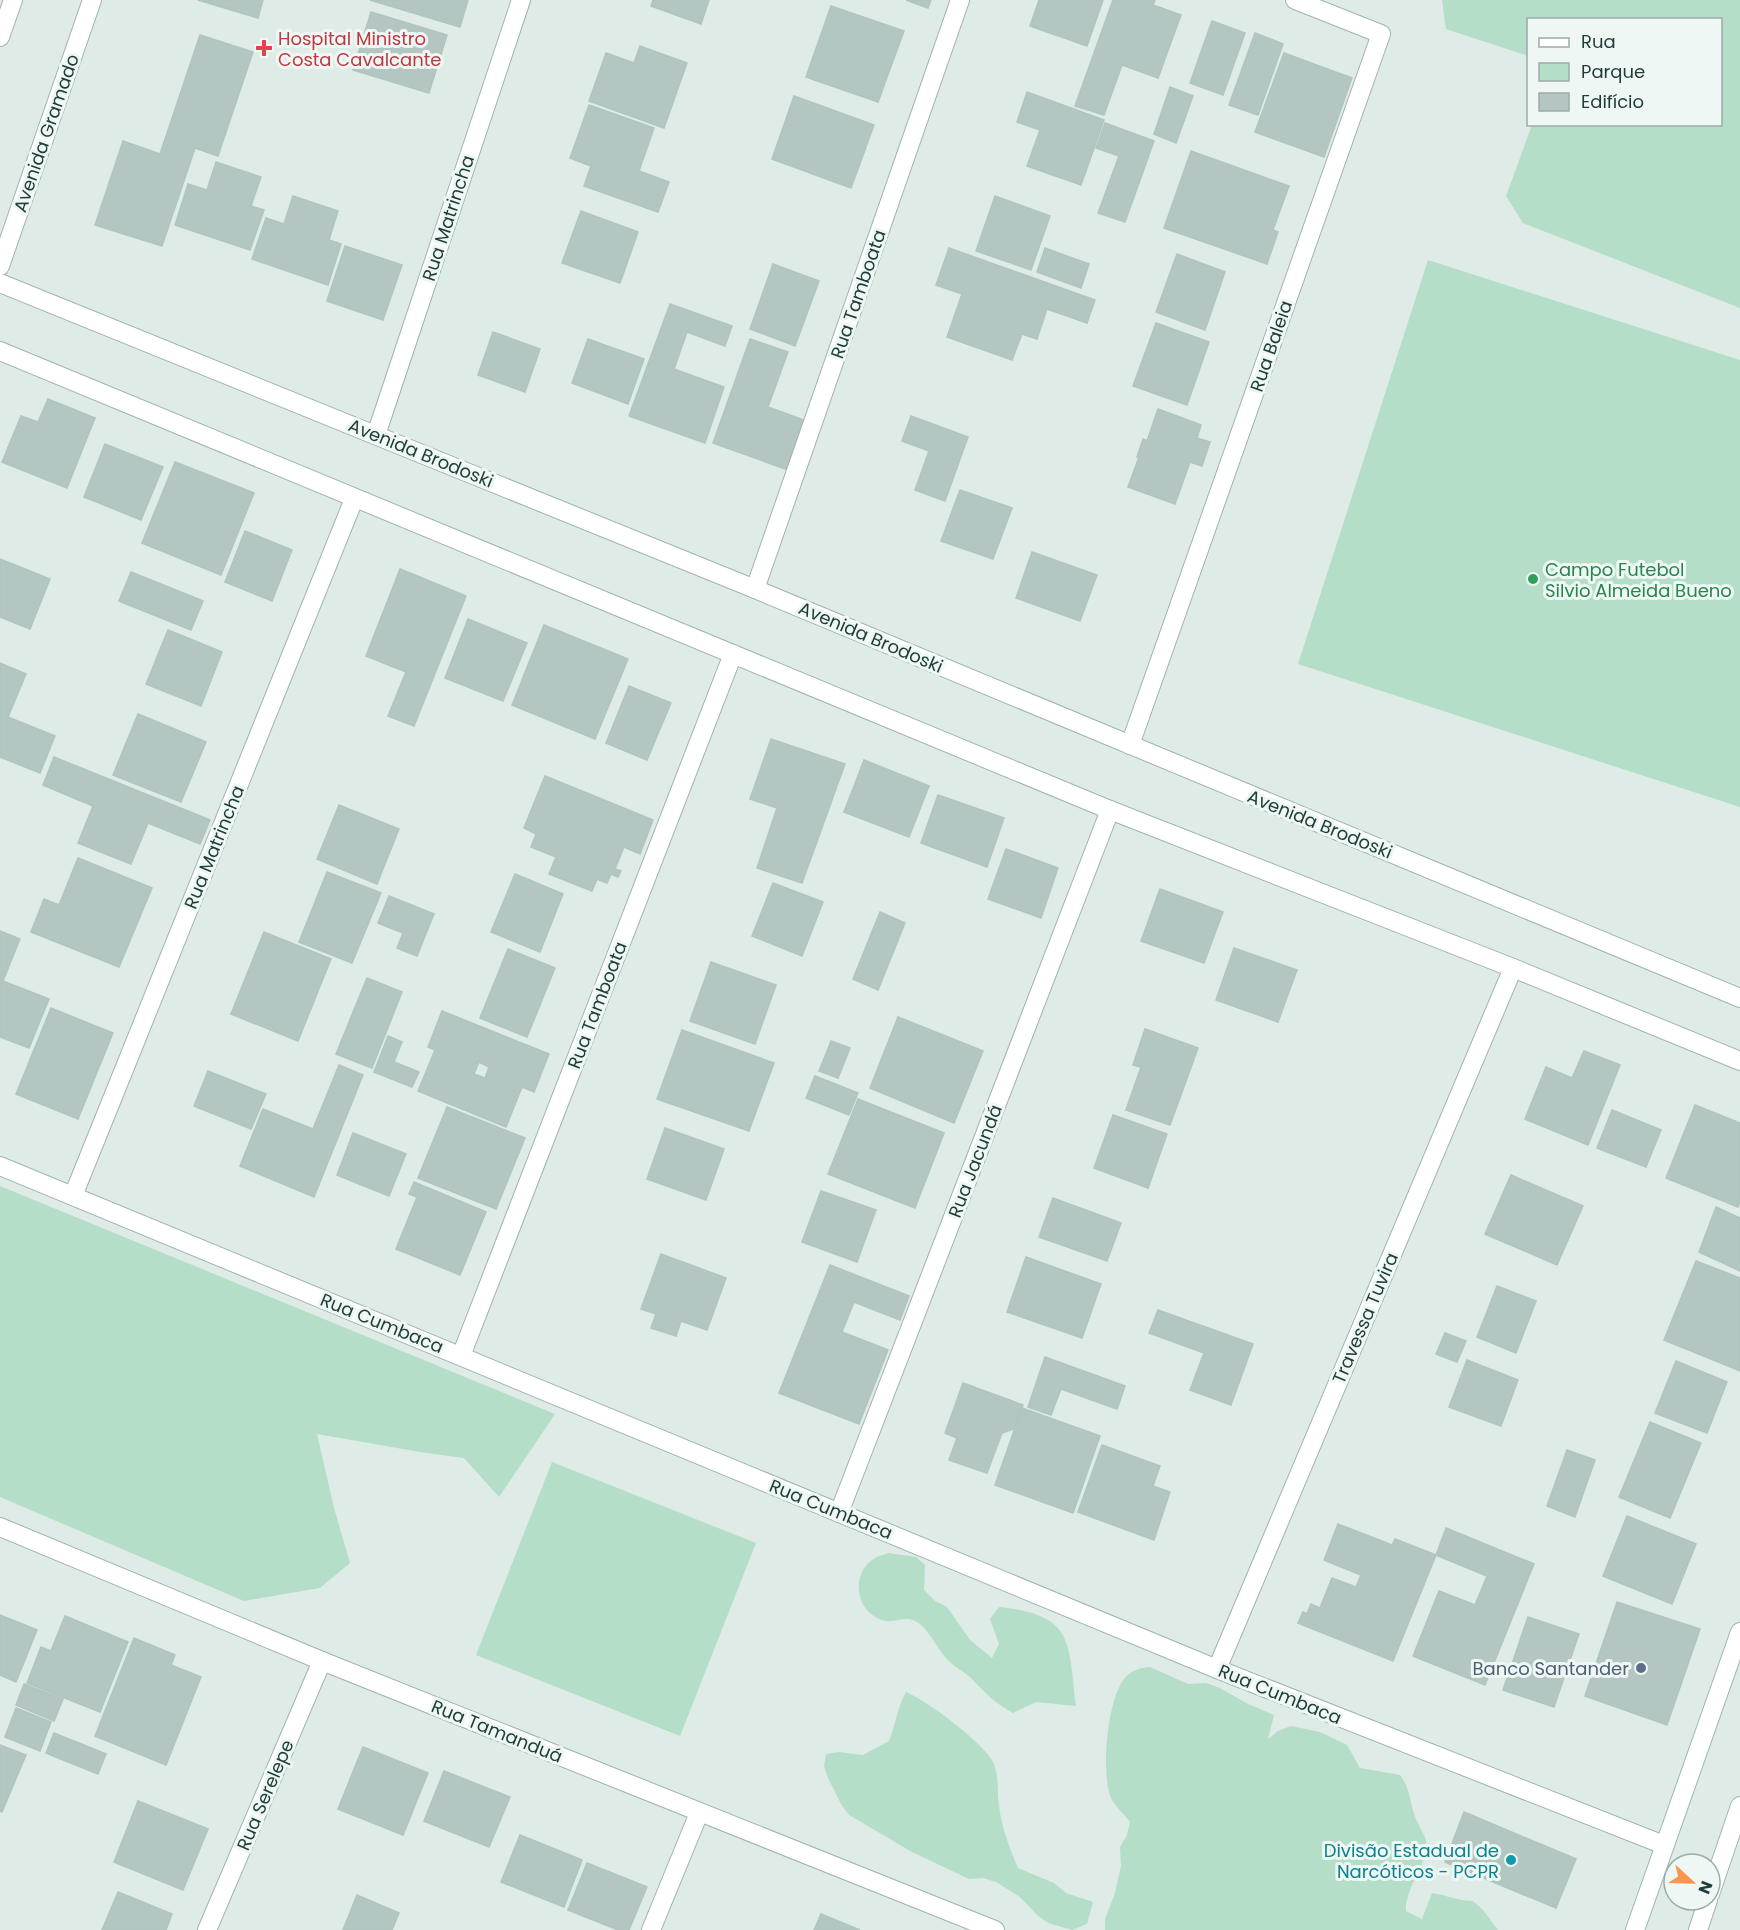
<svg xmlns="http://www.w3.org/2000/svg" width="1740" height="1930" viewBox="0 0 1740 1930" font-family="Poppins,sans-serif">
	<style>
		.green { fill: #b4dec7 }
		.building { fill: #b3c6c1; stroke: #b0c5c0; stroke-width: 1.5; fill-rule: evenodd }
		.lines { fill: none; stroke-linecap: round; stroke-linejoin: round }
		.minor-casing { stroke: #a1b3af; stroke-width: 20 }
		.tertiary-casing { stroke: #a1b3af; stroke-width: 20 }
		.secondary-casing { stroke: #9cb7b2; stroke-width: 20 }
		.minor { stroke: #fff; stroke-width: 18 }
		.tertiary { stroke: #fff; stroke-width: 18 }
		.secondary { stroke: #fff; stroke-width: 18 }
		.health-dot { fill: #e0444e; stroke: #eef7f4; stroke-width: 2 }
		.leisure-dot { fill: #2e9e5b; stroke: #eef7f4; stroke-width: 2 }
		.service-dot { fill: #5c6f8a; stroke: #eef7f4; stroke-width: 2 }
		.culture-dot { fill: #0f9aa8; stroke: #eef7f4; stroke-width: 2 }
		.labels { text-anchor: middle; dominant-baseline: central; stroke-width: 6; stroke-linejoin: round; paint-order: stroke }
		.health-label { font-size: 18px; fill: #be3a42; stroke: #eef7f4; text-anchor: start }
		.street-label { font-size: 18px; fill: #1e3c39; stroke: #eef7f4 }
		.leisure-label { font-size: 18px; fill: #27864d; stroke: #eef7f4; text-anchor: start }
		.service-label { font-size: 18px; fill: #4e5e75; stroke: #eef7f4; text-anchor: end }
		.culture-label { font-size: 18px; fill: #0d838f; stroke: #eef7f4; text-anchor: end }
	</style>
	<rect width="100%" height="100%" fill="#deebe7"/>
	<g class="green">
		<path d="M1442 0H1740V308L1523 223 1506 196 1532 125 1720 124V20H1528V56L1446 29Z"/>
		<path d="M1428 260 1740 360V807L1298 664Z"/>
		<path d="M0 1186 555 1414 499 1497 464 1458 420 1452 317 1434 334 1508 350 1563 320 1588 244 1601 0 1497Z"/>
		<path d="M552 1462 756 1543 680 1736 476 1655Z"/>
		<path d="M888 1553 916 1557 925 1565 924 1590 935 1601 947 1607 970 1640 992 1658 999 1644 990 1619 999 1607C1075 1615 1068 1642 1076 1706L1036 1702 1013 1713C996 1704 984 1692 971 1678 963 1671 954 1667 946 1658 937 1648 931 1634 921 1625 906 1612 897 1625 882 1620 855 1611 850 1573 875 1558 878 1556 884 1555 888 1553Z"/>
		<path d="M1150 1667 1188 1684 1206 1683 1220 1688 1246 1703 1274 1715 1268 1739 1278 1731 1291 1726 1320 1732 1347 1745 1360 1768 1400 1775C1413 1793 1409 1806 1418 1823 1422 1833 1428 1838 1426 1849 1423 1871 1405 1889 1406 1911L1422 1919 1432 1893C1446 1895 1458 1901 1473 1901L1483 1910 1498 1930H1105V1919L1115 1893 1121 1866 1120 1847 1127 1835 1130 1822C1125 1815 1115 1806 1112 1800 1100 1778 1107 1697 1125 1678 1132 1670 1140 1668 1150 1667Z"/>
		<path d="M906 1692C926 1700 987 1745 994 1764 999 1778 997 1792 999 1806 1001 1825 1010 1850 1018 1868L1054 1883 1066 1893 1093 1902 1087 1924 1072 1930 1048 1923 1038 1916 1020 1897 996 1882 983 1878 969 1879 912 1852 849 1815 841 1804 828 1778 824 1766 826 1754 838 1752 863 1755 889 1741C896 1724 897 1708 906 1692Z"/>
	</g>
	<g class="building">
		<path d="M198 0H263L258 18Z"/>
		<path d="M370 0H468L460 27Z"/>
		<path d="M653 0H709L701 24 651 6Z"/>
		<path d="M906 0H931L928 8Z"/>
		<path d="M1039 0H1103L1087 46 1030 26Z"/>
		<path d="M1113 0H1155L1153 5 1181 15 1158 78 1122 65 1104 115 1075 106Z"/>
		<path d="M831 6 904 31 878 102 806 77Z"/>
		<path d="M371 12 447 35 429 93 353 70Z"/>
		<path d="M1212 21 1245 33 1223 95 1190 83Z"/>
		<path d="M1255 33 1283 44 1258 115 1229 105Z"/>
		<path d="M200 35 253 52 218 156 195 148 162 246 95 225 123 141 160 154Z"/>
		<path d="M640 46 687 63 664 128 589 101 606 53 634 63Z"/>
		<path d="M1284 53 1352 78 1324 157 1255 132Z"/>
		<path d="M1170 87 1193 96 1176 143 1154 134Z"/>
		<path d="M1027 92 1104 120 1081 185 1027 166 1040 130 1017 122Z"/>
		<path d="M794 96 874 125 851 188 772 159Z"/>
		<path d="M589 105 654 128 639 171 669 182 658 212 584 186 591 166 570 158Z"/>
		<path d="M1105 123 1154 141 1125 222 1098 213 1119 156 1096 148Z"/>
		<path d="M1191 151 1289 186 1273 230 1278 232 1267 264 1164 228Z"/>
		<path d="M216 162 261 177 251 206 264 210 250 250 175 225 188 184 207 190Z"/>
		<path d="M293 196 338 211 329 240 341 244 328 285 252 259 266 218 284 224Z"/>
		<path d="M995 196 1050 216 1031 270 976 251Z"/>
		<path d="M581 211 638 232 620 283 562 263Z"/>
		<path d="M345 246 402 265 383 320 327 301Z"/>
		<path d="M949 248 1095 300 1087 323 1047 309 1037 339 1022 334 1012 360 947 337 962 294 936 285Z"/>
		<path d="M1045 248 1089 264 1081 288 1037 272Z"/>
		<path d="M1177 254 1225 272 1205 330 1156 312Z"/>
		<path d="M773 264 819 281 795 346 750 329Z"/>
		<path d="M670 304 732 326 725 346 687 332 674 369 724 387 705 443 629 416Z"/>
		<path d="M1156 323 1209 342 1187 405 1133 386Z"/>
		<path d="M493 332 540 349 525 392 478 375Z"/>
		<path d="M588 339 644 359 628 404 572 383Z"/>
		<path d="M750 339 788 352 768 407 809 422 791 471 713 443Z"/>
		<path d="M48 399 95 418 67 488 2 462 21 416 38 422Z"/>
		<path d="M1158 409 1201 425 1197 438 1210 442 1202 466 1190 462 1175 504 1128 487 1139 457H1137L1143 439 1147 441Z"/>
		<path d="M911 416 968 437 945 501 915 490 929 451 902 441Z"/>
		<path d="M105 444 163 467 141 520 84 497Z"/>
		<path d="M175 462 254 493 221 575 142 543Z"/>
		<path d="M960 490 1012 508 993 559 941 541Z"/>
		<path d="M245 531 292 550 272 601 225 582Z"/>
		<path d="M1032 552 1097 575 1080 621 1016 598Z"/>
		<path d="M0 559 50 579 30 629 0 617Z"/>
		<path d="M400 569 466 596 414 726 388 716 406 672 366 656Z"/>
		<path d="M131 572 203 601 191 630 119 601Z"/>
		<path d="M468 619 527 643 503 701 445 678Z"/>
		<path d="M544 625 628 659 595 739 512 705Z"/>
		<path d="M168 630 222 652 201 706 146 684Z"/>
		<path d="M0 663 26 674 8 717 55 736 40 773 0 757Z"/>
		<path d="M629 686 671 703 647 760 606 743Z"/>
		<path d="M138 714 206 742 181 802 113 775Z"/>
		<path d="M771 739 845 764 802 883 757 868 777 808 750 799Z"/>
		<path d="M54 757 210 820 200 844 148 823 131 864 78 843 93 806 43 785Z"/>
		<path d="M864 760 929 786 909 837 844 812Z"/>
		<path d="M545 776 653 820 640 854 624 847 615 869 621 871 618 877 611 874 607 883 597 879 592 891 549 874 556 857 531 847 536 834 524 828Z"/>
		<path d="M938 795 1004 818 987 867 921 843Z"/>
		<path d="M339 805 399 829 377 884 317 859Z"/>
		<path d="M1006 849 1058 868 1041 918 988 899Z"/>
		<path d="M78 858 152 888 119 967 31 932 44 899 59 905Z"/>
		<path d="M327 872 381 893 352 963 299 942Z"/>
		<path d="M515 874 563 894 540 952 491 932Z"/>
		<path d="M773 883 823 902 802 956 752 936Z"/>
		<path d="M1160 889 1223 912 1204 963 1141 941Z"/>
		<path d="M389 896 434 914 417 956 397 948 403 933 378 923Z"/>
		<path d="M880 912 905 923 878 990 853 979Z"/>
		<path d="M0 931 20 939 3 981 49 999 29 1048 0 1037Z"/>
		<path d="M264 932 331 959 298 1041 231 1014Z"/>
		<path d="M1234 948 1297 970 1278 1022 1216 1000Z"/>
		<path d="M508 949 555 968 527 1037 480 1018Z"/>
		<path d="M711 962 776 985 755 1044 690 1021Z"/>
		<path d="M367 978 402 992 372 1068 336 1054Z"/>
		<path d="M51 1008 113 1033 78 1119 16 1094Z"/>
		<path d="M442 1011 549 1054 534 1092 522 1087 506 1127 418 1091 435 1050 428 1047ZM479 1062 489 1067 485 1078 474 1074Z"/>
		<path d="M898 1017 983 1051 954 1123 870 1088Z"/>
		<path d="M1145 1029 1198 1048 1170 1125 1126 1110 1141 1067 1133 1065Z"/>
		<path d="M682 1030 774 1063 749 1131 657 1099Z"/>
		<path d="M388 1036 402 1042 394 1062 419 1072 412 1087 374 1072Z"/>
		<path d="M831 1041 850 1048 838 1078 819 1071Z"/>
		<path d="M1584 1051 1620 1065 1588 1145 1525 1119 1546 1067 1572 1078Z"/>
		<path d="M339 1065 363 1075 314 1197 240 1166 263 1109 313 1129Z"/>
		<path d="M208 1071 266 1094 251 1129 194 1106Z"/>
		<path d="M815 1076 858 1093 849 1115 806 1098Z"/>
		<path d="M858 1099 944 1133 915 1208 828 1174Z"/>
		<path d="M1695 1105 1740 1123V1202L1738 1207 1666 1178Z"/>
		<path d="M447 1107 525 1138 496 1209 418 1178Z"/>
		<path d="M1612 1110 1661 1130 1646 1167 1597 1148Z"/>
		<path d="M1113 1115 1167 1134 1148 1188 1094 1168Z"/>
		<path d="M665 1128 724 1149 706 1200 647 1179Z"/>
		<path d="M353 1133 406 1154 389 1196 337 1175Z"/>
		<path d="M1511 1175 1583 1206 1557 1265 1485 1234Z"/>
		<path d="M414 1182 486 1212 460 1275 396 1249 417 1197 409 1194Z"/>
		<path d="M821 1191 876 1210 857 1262 802 1242Z"/>
		<path d="M1053 1198 1121 1223 1107 1261 1039 1237Z"/>
		<path d="M1716 1207 1740 1218V1271L1699 1252Z"/>
		<path d="M661 1254 726 1278 707 1330 681 1321 676 1336 651 1328 656 1314 641 1309Z"/>
		<path d="M1026 1257 1101 1284 1082 1338 1007 1312Z"/>
		<path d="M1696 1261 1740 1278V1371L1664 1340Z"/>
		<path d="M830 1265 909 1296 900 1320 854 1302 842 1332 888 1350 859 1424 779 1393Z"/>
		<path d="M1497 1286 1536 1301 1516 1353 1477 1337Z"/>
		<path d="M1158 1310 1253 1344 1231 1405 1190 1390 1204 1353 1149 1333Z"/>
		<path d="M1445 1333 1466 1341 1457 1362 1436 1354Z"/>
		<path d="M1045 1357 1125 1386 1117 1409 1061 1389 1051 1415 1028 1407Z"/>
		<path d="M1467 1360 1518 1380 1501 1426 1449 1407Z"/>
		<path d="M1676 1361 1727 1382 1707 1433 1655 1413Z"/>
		<path d="M963 1383 1023 1405 1014 1429 1002 1433 987 1473 949 1460 957 1438 945 1433Z"/>
		<path d="M1022 1408 1100 1436 1073 1513 995 1485Z"/>
		<path d="M1650 1422 1701 1443 1670 1518 1619 1497Z"/>
		<path d="M1102 1445 1160 1466 1153 1486 1170 1492 1154 1540 1078 1512Z"/>
		<path d="M1567 1450 1595 1460 1575 1517 1547 1506Z"/>
		<path d="M1627 1516 1696 1544 1672 1604 1603 1576Z"/>
		<path d="M1338 1524 1392 1545 1395 1539 1436 1555 1393 1661 1298 1623 1303 1612 1307 1614 1311 1604 1320 1608 1332 1578 1356 1587 1361 1575 1324 1560Z"/>
		<path d="M1446 1528 1534 1564 1485 1685 1413 1656 1439 1591 1475 1605 1487 1576 1436 1555Z"/>
		<path d="M1617 1602 1700 1629 1667 1725 1585 1696Z"/>
		<path d="M0 1615 37 1630 16 1682 0 1675Z"/>
		<path d="M65 1616 128 1642 100 1712 27 1683 41 1647 51 1651Z"/>
		<path d="M1528 1617 1579 1634 1554 1707 1503 1690Z"/>
		<path d="M134 1638 175 1655 171 1665 201 1677 166 1765 95 1736Z"/>
		<path d="M24 1684 63 1699 54 1721 16 1705Z"/>
		<path d="M16 1708 51 1722 40 1751 5 1737Z"/>
		<path d="M54 1733 106 1754 98 1774 46 1753Z"/>
		<path d="M0 1745 26 1755 2 1812 0 1811Z"/>
		<path d="M363 1747 428 1773 403 1835 338 1809Z"/>
		<path d="M444 1771 510 1797 489 1847 424 1821Z"/>
		<path d="M138 1801 208 1829 183 1890 114 1862Z"/>
		<path d="M1464 1812 1576 1859 1556 1908 1445 1862Z"/>
		<path d="M520 1835 582 1860 564 1907 501 1882Z"/>
		<path d="M587 1863 647 1887 629 1930H618L568 1910Z"/>
		<path d="M118 1892 172 1914 166 1930H102Z"/>
		<path d="M357 1895 399 1913 392 1930H343Z"/>
		<path d="M821 1914 860 1930H814Z"/>
	</g>
	<g class="lines">
		<defs>
			<g id="minor">
				<path d="M376 435 521 0"/>
				<path d="M755 589 960 0"/>
				<path d="M1130 745 1381 34 1295 0"/>
				<path d="M0 1166 1217 1669 1664 1845"/>
				<path d="M73 1196 354 499"/>
				<path d="M461 1356 733 654"/>
				<path d="M839 1513 1110 810"/>
				<path d="M0 1527 322 1661 995 1930"/>
				<path d="M1217 1669 1513 968"/>
				<path d="M207 1930 322 1661"/>
				<path d="M651 1930 699 1813"/>
			</g>
			<g id="tertiary">
				<path d="M0 37 13 0"/>
				<path d="M0 266 92 0"/>
				<path d="M0 283 755 589 1740 998"/>
				<path d="M0 351 1110 810 1513 968 1740 1061"/>
			</g>
			<g id="secondary">
				<path d="M1710 1894 1740 1806"/>
				<path d="M1635 1930 1740 1632"/>
				<path d="M1698 1930 1708 1900"/>
			</g>
		</defs>
		<use href="#minor" class="minor-casing"/>
		<use href="#tertiary" class="tertiary-casing"/>
		<use href="#secondary" class="secondary-casing"/>
		<use href="#minor" class="minor"/>
		<use href="#tertiary" class="tertiary"/>
		<use href="#secondary" class="secondary"/>
	</g>
	<path class="health-dot" d="M261 39h6v6h6v6h-6v6h-6v-6h-6v-6h6z"/>
	<circle class="leisure-dot" cx="1533" cy="579" r="6"/>
	<circle class="service-dot" cx="1641" cy="1668" r="6"/>
	<circle class="culture-dot" cx="1511" cy="1860" r="6"/>
	<g class="labels">
		<g class="health-label">
			<text x="278" y="38">Hospital Ministro<tspan x="278" dy="21">Costa Cavalcante</tspan></text>
		</g>
		<g class="street-label">
			<text transform="translate(46 133) rotate(-71)">Avenida Gramado</text>
			<text transform="translate(448 218) rotate(-72)">Rua Matrincha</text>
			<text transform="translate(858 294) rotate(-71)">Rua Tamboata</text>
			<text transform="translate(1271 346) rotate(-71)">Rua Baleia</text>
			<text transform="translate(421 453) rotate(22)">Avenida Brodoski</text>
			<text transform="translate(871 637) rotate(23)">Avenida Brodoski</text>
			<text transform="translate(1320 824) rotate(22)">Avenida Brodoski</text>
			<text transform="translate(214 847) rotate(-68)">Rua Matrincha</text>
			<text transform="translate(597 1005) rotate(-69)">Rua Tamboata</text>
			<text transform="translate(975 1161) rotate(-69)">Rua Jacundá</text>
			<text transform="translate(1365 1318) rotate(-67)">Travessa Tuvira</text>
			<text transform="translate(382 1323) rotate(22)">Rua Cumbaca</text>
			<text transform="translate(831 1509) rotate(22)">Rua Cumbaca</text>
			<text transform="translate(1280 1694) rotate(22)">Rua Cumbaca</text>
			<text transform="translate(497 1731) rotate(22)">Rua Tamanduá</text>
			<text transform="translate(265 1795) rotate(-67)">Rua Serelepe</text>
		</g>
		<g class="leisure-label">
			<text x="1545" y="569">Campo Futebol<tspan x="1545" dy="21">Silvio Almeida Bueno</tspan></text>
		</g>
		<g class="service-label">
			<text x="1629" y="1668">Banco Santander</text>
		</g>
		<g class="culture-label">
			<text x="1499" y="1850">Divisão Estadual de<tspan x="1499" dy="21">Narcóticos - PCPR</tspan></text>
		</g>
	</g>
	<rect x="1527" y="18" width="195" height="108" fill="#eef7f4" stroke="#9baca9" stroke-width="1.5"/>
	<rect x="1539" y="38" width="30" height="9" fill="#ffffff" stroke="#9baca9" stroke-width="1.5"/>
	<text x="1581" y="48" font-size="18" fill="#1e3c39">Rua</text>
	<rect x="1539" y="63" width="30" height="18" fill="#b4dec7" stroke="#9baca9" stroke-width="1.5"/>
	<text x="1581" y="78" font-size="18" fill="#1e3c39">Parque</text>
	<rect x="1539" y="93" width="30" height="18" fill="#b3c6c1" stroke="#9baca9" stroke-width="1.5"/>
	<text x="1581" y="108" font-size="18" fill="#1e3c39">Edifício</text>
	<g transform="translate(1692 1882) rotate(112)"><circle r="28" fill="#eef7f4" stroke="#9baca9" stroke-width="1.5"/>
	<path d="M0-4.5L10 22L0 15L-10 22Z" fill="#fd954a"/>
	<text y="-9" font-size="16" font-weight="bold" text-anchor="middle" fill="#1e3c39">N</text>
	</g>
</svg>
